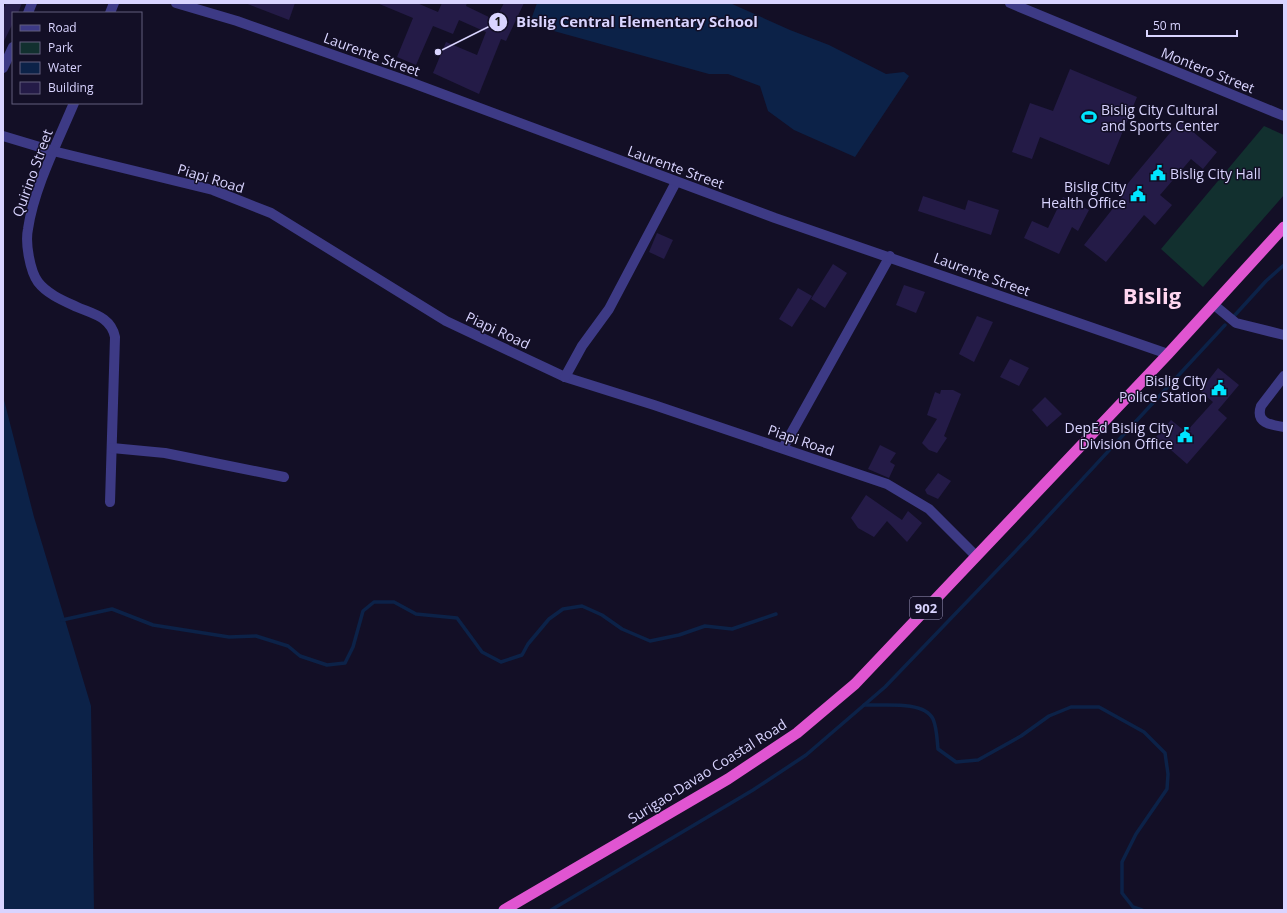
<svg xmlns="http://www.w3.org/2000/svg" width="1287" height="913" viewBox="0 0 1287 913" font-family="'Open Sans',sans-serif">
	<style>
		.green { fill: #12302f }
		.water { fill: #0c2248 }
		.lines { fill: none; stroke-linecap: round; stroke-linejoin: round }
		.stream { stroke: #0c2248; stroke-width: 3.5 }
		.building { fill: #241b47 }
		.minor { stroke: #3d3a85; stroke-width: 10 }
		.tertiary { stroke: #3d3a85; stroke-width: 10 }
		.trunk { stroke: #e055d1; stroke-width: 11 }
		.labels { text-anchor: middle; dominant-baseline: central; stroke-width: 3; stroke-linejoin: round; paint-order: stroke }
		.shield { fill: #130f26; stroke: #9e99be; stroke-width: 1 }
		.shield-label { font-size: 13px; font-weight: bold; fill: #d9d4ff }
		.street-label { font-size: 14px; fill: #d9d4ff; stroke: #130f26 }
		.poi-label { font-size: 14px; fill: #d9d4ff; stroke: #130f26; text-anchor: end }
		.town-label { font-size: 22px; font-weight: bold; fill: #ffd6f0; stroke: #130f26 }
		.leader { fill: none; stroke: #d9d4ff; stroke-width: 1.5 }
		.callout-dot { fill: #d9d4ff; stroke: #130f26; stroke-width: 1.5 }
		.mark-label { font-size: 12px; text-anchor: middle; font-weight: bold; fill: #111 }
		.callout-label { font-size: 15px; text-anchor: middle; font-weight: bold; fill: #d9d4ff; stroke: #130f26; stroke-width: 3; stroke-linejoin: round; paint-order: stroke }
	</style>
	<rect width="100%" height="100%" fill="#130f26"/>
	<path class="green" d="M1264 126 1284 135V195L1203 287 1161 249Z"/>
	<g class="water">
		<path d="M537 3H730L790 30 829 45 886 74 904 72 909 76 855 157 794 130 768 111 760 86 728 74H709L543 28 532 17Z"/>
		<path d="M3 396 34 517 91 706 94 910H3Z"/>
	</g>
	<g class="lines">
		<g class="stream">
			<path d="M1235 315 1266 281 1284 265"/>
			<path d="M62 620 112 609 153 625 229 637 256 636 288 646 300 656 327 665 345 663 353 647 363 611 374 602H394L416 614 457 618 482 652 501 662 522 655 528 644 549 619 563 609 582 606 602 615 622 629 650 641 679 635 705 626 732 629 776 614"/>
			<path d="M864 705C881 706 924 700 933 719 937 728 937 740 938 749L956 762 978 760 1021 736 1049 716 1071 707H1099L1144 732 1165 753 1168 774 1167 789 1136 834 1122 862V893L1133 907 1142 910"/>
			<path d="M551 910 753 790 806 755 885 687 1028 538 1225 325"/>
		</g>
	</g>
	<g class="building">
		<path d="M6 3H22L18 13H13V23L3 43V10Z"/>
		<path d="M245 3H295L289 20Z"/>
		<path d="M377 3H417L438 12 442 3H467L466 6 495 20 504 3H524L506 41 501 39 479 94 433 73 446 42 477 55 486 32 459 20 453 34 433 26 416 65 397 57 413 18Z"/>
		<path d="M1070 69 1137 97 1109 165 1040 137 1032 159 1012 152 1030 103 1053 111Z"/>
		<path d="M1180 121 1217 152 1203 169 1191 159 1160 195 1172 205 1155 225 1144 215 1106 262 1084 245 1122 197 1119 194Z"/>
		<path d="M923 196 965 210 968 200 999 210 991 235 918 211Z"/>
		<path d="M1063 197 1089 210 1078 231 1072 227 1059 254 1024 238 1032 221 1048 228Z"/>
		<path d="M657 233 673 240 664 259 649 252Z"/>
		<path d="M833 264 847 273 825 308 811 299Z"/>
		<path d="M904 285 925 292 916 313 896 305Z"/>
		<path d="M798 288 812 296 792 327 779 319Z"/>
		<path d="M977 316 993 322 974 362 959 354Z"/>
		<path d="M1010 359 1029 368 1019 386 1000 377Z"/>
		<path d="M1218 368 1239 385 1218 410 1227 418 1187 464 1156 437 1171 420 1186 432 1213 402 1200 391Z"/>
		<path d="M941 390H953L961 394 944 436 947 438 937 453 929 450 922 443 937 419 927 415 935 392 940 394Z"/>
		<path d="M1045 397 1062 414 1047 427 1032 410Z"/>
		<path d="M880 445 896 453 890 462 895 465 889 478 868 469Z"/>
		<path d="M938 473 951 481 938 499 927 494 925 490Z"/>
		<path d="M866 495 902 520 908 511 922 523 907 542 887 521 874 537 858 528 851 518Z"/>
	</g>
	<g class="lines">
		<g class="minor">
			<path d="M28 13 32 3"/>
			<path d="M110 13 114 3"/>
			<path d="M3 68 13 47"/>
			<path d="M74 103C58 141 34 188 28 229 25 243 30 271 38 282 47 294 64 301 77 307 93 314 111 317 115 337L110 502"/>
			<path d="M3 136 53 151 213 190 271 213 446 321 565 377 654 405 887 484 929 509 976 556"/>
			<path d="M1213 304 1236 323 1284 335"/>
			<path d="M1284 376 1261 406C1255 423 1271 425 1284 427"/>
			<path d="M565 377 582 346 609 309 676 182"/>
			<path d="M112 448 165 453 284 477"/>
			<path d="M783 448 890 256"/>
		</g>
		<g class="tertiary">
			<path d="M176 3 237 21 410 82 775 218 1168 354"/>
			<path d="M1010 3 1284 116"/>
		</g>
		<path class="trunk" d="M504 910 728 779 797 733 855 684 1168 354 1284 227"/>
	</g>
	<defs>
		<symbol id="stadium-bare" viewBox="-9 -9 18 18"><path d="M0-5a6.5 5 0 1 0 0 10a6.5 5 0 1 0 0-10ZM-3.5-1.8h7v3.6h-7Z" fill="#00e5ff" stroke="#130f26" stroke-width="2.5" paint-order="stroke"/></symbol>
		<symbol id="civic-bare" viewBox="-9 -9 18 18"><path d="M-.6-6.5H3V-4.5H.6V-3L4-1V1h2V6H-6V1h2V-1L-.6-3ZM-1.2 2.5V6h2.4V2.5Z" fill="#00e5ff" stroke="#130f26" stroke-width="2.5" paint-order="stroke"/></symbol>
	</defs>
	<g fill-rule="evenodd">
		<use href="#stadium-bare" x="1078" y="106" width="22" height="22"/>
		<use href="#civic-bare" x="1147" y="162" width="22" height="22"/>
		<use href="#civic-bare" x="1127" y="183" width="22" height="22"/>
		<use href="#civic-bare" x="1208" y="377" width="22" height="22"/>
		<use href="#civic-bare" x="1174" y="424" width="22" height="22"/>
	</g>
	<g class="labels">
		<rect class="shield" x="910" y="597" width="32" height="22" rx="3"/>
		<g class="shield-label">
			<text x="926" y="608">902</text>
		</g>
		<g class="street-label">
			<text transform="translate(372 54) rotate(20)">Laurente Street</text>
			<text transform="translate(1208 70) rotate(22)">Montero Street</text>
			<text transform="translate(676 167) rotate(20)">Laurente Street</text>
			<text transform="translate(32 173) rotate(-70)">Quirino Street</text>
			<text transform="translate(211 178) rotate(17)">Piapi Road</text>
			<text transform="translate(982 274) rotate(20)">Laurente Street</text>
			<text transform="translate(498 330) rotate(25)">Piapi Road</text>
			<text transform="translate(801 440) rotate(19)">Piapi Road</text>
			<text transform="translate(707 771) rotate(-32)">Surigao-Davao Coastal Road</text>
		</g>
		<g class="poi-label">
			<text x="1101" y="109" text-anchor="start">Bislig City Cultural<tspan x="1101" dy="16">and Sports Center</tspan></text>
			<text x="1170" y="173" text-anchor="start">Bislig City Hall</text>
			<text x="1126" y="186">Bislig City<tspan x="1126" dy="16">Health Office</tspan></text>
			<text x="1207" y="380">Bislig City<tspan x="1207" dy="16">Police Station</tspan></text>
			<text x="1173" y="427">DepEd Bislig City<tspan x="1173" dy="16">Division Office</tspan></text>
		</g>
		<g class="town-label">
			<text x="1152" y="295">Bislig</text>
		</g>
	</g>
	<path class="leader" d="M438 52L498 22"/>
	<g class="callout-dot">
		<circle cx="438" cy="52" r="4"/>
		<circle cx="498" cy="22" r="10"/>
	</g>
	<g class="mark-label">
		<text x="498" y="26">1</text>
	</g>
	<g class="callout-label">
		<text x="637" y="27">Bislig Central Elementary School</text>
	</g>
	<rect width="1287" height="913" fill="none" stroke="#d9d4ff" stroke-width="8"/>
	<rect x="12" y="12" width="130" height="92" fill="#130f26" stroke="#625e7d"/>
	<rect x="20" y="25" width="20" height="6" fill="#3d3a85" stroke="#625e7d"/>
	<text x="48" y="32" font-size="12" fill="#d9d4ff">Road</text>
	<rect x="20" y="42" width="20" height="12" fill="#12302f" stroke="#625e7d"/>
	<text x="48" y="52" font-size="12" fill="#d9d4ff">Park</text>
	<rect x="20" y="62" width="20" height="12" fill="#0c2248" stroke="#625e7d"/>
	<text x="48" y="72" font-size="12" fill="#d9d4ff">Water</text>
	<rect x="20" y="82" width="20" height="12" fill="#241b47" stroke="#625e7d"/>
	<text x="48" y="92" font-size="12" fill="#d9d4ff">Building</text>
	<path d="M1147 30v6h90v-6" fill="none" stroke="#d9d4ff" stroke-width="2"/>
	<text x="1153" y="30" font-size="12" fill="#d9d4ff" stroke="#130f26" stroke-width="3" paint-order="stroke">50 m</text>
</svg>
